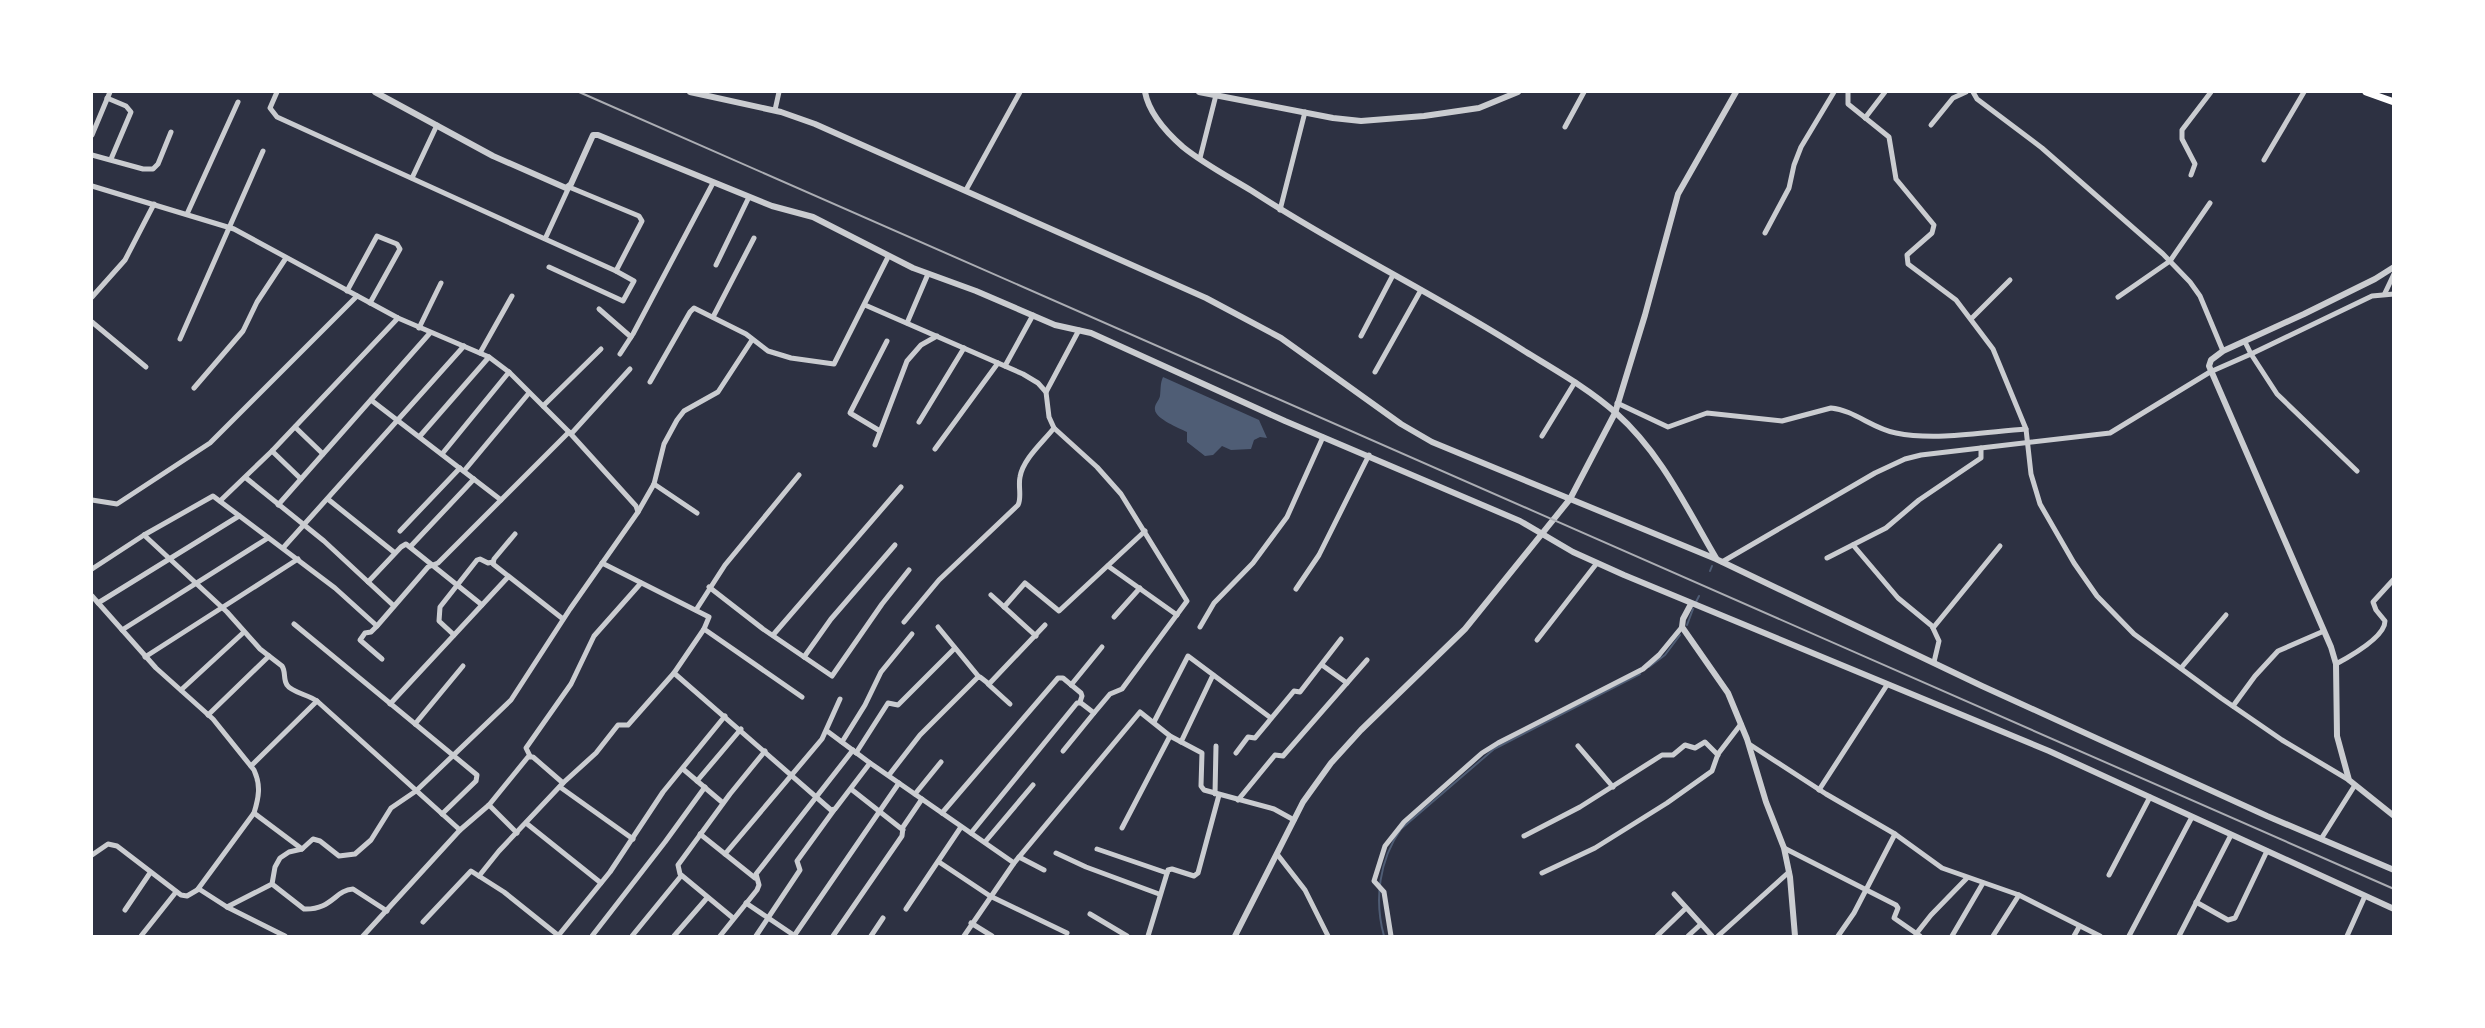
<svg xmlns="http://www.w3.org/2000/svg" width="2485" height="1028" viewBox="0 0 2485 1028" font-family="'Public Sans',sans-serif">
	<style>
		.water { fill: #4f5d75 }
		.lines { fill: none; stroke-linecap: round; stroke-linejoin: round }
		.stream { stroke: #4f5d75; stroke-width: 2 }
		.minor { stroke: #caccd0; stroke-width: 5 }
		.tertiary { stroke: #caccd0; stroke-width: 6 }
		.secondary { stroke: #fff; stroke-width: 7 }
		.rail { stroke: #abadb3; stroke-width: 2 }
	</style>
	<rect width="100%" height="100%" fill="#2d3142"/>
	<path class="water" d="M1163 377 1259 420 1267 438 1260 437 1254 440 1251 449 1231 450 1222 446 1213 455 1205 456 1187 442V432C1179 428 1156 419 1155 410 1154 404 1159 401 1160 396 1161 388 1160 384 1163 377Z"/>
	<g class="lines">
		<g class="stream">
			<path d="M1710 571 1712 566"/>
			<path d="M1696 602 1699 596"/>
			<path d="M1687 625 1693 609"/>
			<path d="M1649 667 1665 655 1680 635"/>
			<path d="M1384 936C1374 900 1379 860 1401 829L1494 749 1640 674"/>
		</g>
		<g class="minor">
			<path d="M277 92 270 108 277 117 545 239 569 187 639 216 642 221 616 271 545 239"/>
			<path d="M1848 92V104L1889 137 1896 179 1934 225 1932 233 1907 255 1908 264 1956 300 1993 349 2026 429 2031 474 2040 504 2074 563 2097 596 2134 634 2221 698 2282 740 2349 780"/>
			<path d="M1973 92 1977 99 2042 148 2163 254 2190 282 2200 296 2223 351"/>
			<path d="M107 98 126 106 131 112 111 159"/>
			<path d="M775 110 779 92"/>
			<path d="M1865 118 1885 92"/>
			<path d="M1931 125 1953 98 1966 92"/>
			<path d="M1565 127 1584 92"/>
			<path d="M92 135 110 92"/>
			<path d="M92 155 143 169H153L158 164 171 132"/>
			<path d="M1200 158 1216 95"/>
			<path d="M2264 160 2304 92"/>
			<path d="M2191 175 2195 164 2182 139V130L2211 92"/>
			<path d="M412 178 437 125"/>
			<path d="M92 186 234 229 398 318 489 357 509 372 569 432 636 506 638 512 570 609 511 700 416 791 391 808 371 840 355 854 339 856 320 841 313 839 302 849 289 852 280 858 275 867 272 884 227 907"/>
			<path d="M966 190 1020 92"/>
			<path d="M1280 210 1305 112"/>
			<path d="M187 214 238 102"/>
			<path d="M1765 233 1789 188 1794 165 1801 147 1834 92"/>
			<path d="M716 265 749 197"/>
			<path d="M549 267 623 301 634 281 616 271"/>
			<path d="M347 291 377 236 397 244 400 249 370 303"/>
			<path d="M2385 293 2394 274"/>
			<path d="M92 297 125 260 154 204"/>
			<path d="M2118 297 2170 261 2210 203"/>
			<path d="M865 305 1023 374 1038 383 1046 392 1049 417 1054 428 1097 467 1121 494 1187 601 1122 689 1110 694 1094 713 1081 703H1077L971 833"/>
			<path d="M599 309 631 337"/>
			<path d="M713 317 754 238"/>
			<path d="M1971 319 2010 280"/>
			<path d="M92 322 146 367"/>
			<path d="M907 323 928 274"/>
			<path d="M419 328 441 283"/>
			<path d="M1361 336 1393 275"/>
			<path d="M180 339 263 151"/>
			<path d="M2245 342 2251 354 2372 296 2394 294"/>
			<path d="M480 353 512 296"/>
			<path d="M620 354 633 334 713 183"/>
			<path d="M1005 366 1033 315"/>
			<path d="M1375 372 1421 290"/>
			<path d="M650 382 690 312 694 308 746 334 768 351 791 358 834 364 888 257"/>
			<path d="M194 388 243 331 257 302 286 258"/>
			<path d="M1046 392 1079 330"/>
			<path d="M371 400 501 500"/>
			<path d="M1617 403 1668 427 1707 413 1782 421 1831 408C1854 410 1873 429 1896 433 1935 441 1986 432 2026 429"/>
			<path d="M543 406 601 349"/>
			<path d="M919 422 964 348"/>
			<path d="M295 427 323 454"/>
			<path d="M880 431 850 413 887 341"/>
			<path d="M571 434 630 369"/>
			<path d="M420 436 489 357"/>
			<path d="M1542 436 1575 382"/>
			<path d="M875 445 907 361 921 345 937 336"/>
			<path d="M935 449 998 363"/>
			<path d="M272 451 301 479"/>
			<path d="M442 454 509 372"/>
			<path d="M464 471 529 393"/>
			<path d="M246 478 324 541 394 606"/>
			<path d="M654 484 697 513"/>
			<path d="M92 500 117 504 210 443 357 296"/>
			<path d="M329 500 395 553"/>
			<path d="M220 501 272 451 398 318"/>
			<path d="M278 505 430 333"/>
			<path d="M638 512 654 484 664 444 677 420 684 411 718 392 752 340"/>
			<path d="M400 531 460 468"/>
			<path d="M515 534 494 559 493 564 563 619"/>
			<path d="M144 535 227 612 260 649 282 666C286 672 283 679 287 685 291 692 309 695 317 701L460 830"/>
			<path d="M1853 545 1898 598 1932 626 1939 641 1934 662"/>
			<path d="M410 547 474 479"/>
			<path d="M283 548 464 346"/>
			<path d="M1827 558 1886 528 1919 500 1981 458V448"/>
			<path d="M1722 562 1875 473 1905 459 1921 455 2110 433 2210 372 2251 354 2277 394 2357 471"/>
			<path d="M602 563 709 617 704 629 674 673 831 810 835 809 870 763 1014 863"/>
			<path d="M1108 566 1177 615"/>
			<path d="M92 569 144 535 213 496 335 588 377 626 428 567 438 563 569 432"/>
			<path d="M368 582 401 547 406 544 482 605"/>
			<path d="M709 587 763 629 832 676 882 604 909 570"/>
			<path d="M1296 589 1319 555 1369 455"/>
			<path d="M991 595 1036 636"/>
			<path d="M92 596 156 668 213 719 254 770C261 785 259 797 254 813L198 889"/>
			<path d="M98 603 239 516"/>
			<path d="M1004 607 1025 583 1059 611 1145 531"/>
			<path d="M696 610 725 565 799 475"/>
			<path d="M1114 617 1140 588"/>
			<path d="M904 622 939 580 1018 505C1022 498 1018 486 1020 477 1023 459 1043 442 1054 428"/>
			<path d="M294 624 477 775 476 781 442 814"/>
			<path d="M377 626 371 632 365 633 360 640 382 659"/>
			<path d="M938 627 979 677"/>
			<path d="M1200 627 1214 603 1253 563 1287 517 1323 437"/>
			<path d="M1933 628 2000 546"/>
			<path d="M704 629 802 697"/>
			<path d="M122 630 268 538"/>
			<path d="M454 635 439 621 440 607 477 560 480 559 488 563 493 562"/>
			<path d="M773 635 901 487"/>
			<path d="M1537 640 1597 563"/>
			<path d="M145 657 298 559"/>
			<path d="M804 657 831 619 895 545"/>
			<path d="M2336 664C2349 657 2385 637 2385 621L2376 610 2373 602 2394 579"/>
			<path d="M1322 665 1347 683"/>
			<path d="M2181 668 2226 615"/>
			<path d="M988 684 1010 704"/>
			<path d="M1071 685 1102 647"/>
			<path d="M181 690 244 632"/>
			<path d="M390 704 508 577"/>
			<path d="M2233 706 2255 676 2278 651 2324 631"/>
			<path d="M208 715 269 656"/>
			<path d="M1154 722 1188 656 1271 718"/>
			<path d="M415 724 463 666"/>
			<path d="M827 731 870 763"/>
			<path d="M842 742 865 705 881 672 912 634"/>
			<path d="M1181 742 1213 675"/>
			<path d="M1749 744 1826 794 1895 834 1942 868 2019 895 2100 936"/>
			<path d="M1578 746 1613 787"/>
			<path d="M1063 751 1094 713"/>
			<path d="M856 753 888 703 898 705 955 648"/>
			<path d="M1236 753 1248 737 1255 738 1294 691 1300 692 1341 639"/>
			<path d="M530 756 526 748 571 684 594 636 641 583"/>
			<path d="M251 766 317 701"/>
			<path d="M683 769 723 803"/>
			<path d="M889 775 920 735 977 678 980 677 989 684 1045 625"/>
			<path d="M697 781 741 729"/>
			<path d="M560 787 633 839"/>
			<path d="M851 789 903 830"/>
			<path d="M1819 790 1887 685"/>
			<path d="M915 794 941 762"/>
			<path d="M1215 794 1216 746"/>
			<path d="M1238 800 1275 755 1283 756 1367 660"/>
			<path d="M489 805 517 833"/>
			<path d="M254 813 302 849"/>
			<path d="M942 813 1058 678H1063L1081 693 1082 696 1080 702"/>
			<path d="M526 823 601 883"/>
			<path d="M1122 828 1170 736"/>
			<path d="M700 834 755 878"/>
			<path d="M1524 836 1580 807 1662 755H1673L1685 745 1695 748 1705 742 1718 755"/>
			<path d="M2321 839 2355 785"/>
			<path d="M985 842 1033 785"/>
			<path d="M1784 848 1896 905 1898 908 1894 918 1920 936"/>
			<path d="M1097 849 1167 873"/>
			<path d="M1056 853 1086 867 1159 894"/>
			<path d="M725 854 822 739 840 699"/>
			<path d="M1277 854 1305 890 1328 936"/>
			<path d="M92 855 108 844 117 846 181 895 187 896 199 889 227 907 285 936"/>
			<path d="M1019 857 1044 870"/>
			<path d="M939 862 990 896 1067 933"/>
			<path d="M1542 873 1595 848 1667 803 1712 771 1718 754 1741 724"/>
			<path d="M2109 875 2150 797"/>
			<path d="M479 876 499 851 563 783 596 753 618 725H628L674 673"/>
			<path d="M272 884 304 909C332 910 335 890 353 889L387 911"/>
			<path d="M1674 894 1712 936"/>
			<path d="M2196 902 2228 920 2235 918 2267 851"/>
			<path d="M746 903 795 936"/>
			<path d="M906 909 961 827"/>
			<path d="M125 910 150 873"/>
			<path d="M1090 914 1127 936"/>
			<path d="M733 918 680 874 678 865 730 794 765 751"/>
			<path d="M423 922 471 871 504 892 559 936"/>
			<path d="M971 923 992 936"/>
			<path d="M1916 934 1931 915 1967 878"/>
			<path d="M141 936 176 892"/>
			<path d="M363 936 460 830 489 805 528 757H533L563 783"/>
			<path d="M558 936 610 872 663 792 725 716"/>
			<path d="M592 936 665 842 705 787"/>
			<path d="M632 936 681 876"/>
			<path d="M674 936 707 898"/>
			<path d="M720 936 757 890 759 885 756 874 853 750"/>
			<path d="M756 936 800 870 797 861 834 810"/>
			<path d="M794 936 899 783"/>
			<path d="M833 936 902 836 903 827 922 799"/>
			<path d="M871 936 883 918"/>
			<path d="M964 936 1014 863 1140 712 1170 736 1202 753 1201 786 1204 790 1274 809 1294 820"/>
			<path d="M1148 936 1168 870 1172 869 1194 876 1198 873 1219 795"/>
			<path d="M1391 936 1384 892 1374 881 1385 846 1404 822 1482 753 1498 743 1643 669 1659 655 1682 627"/>
			<path d="M1657 936 1686 908"/>
			<path d="M1688 936 1700 925"/>
			<path d="M1718 936 1789 872"/>
			<path d="M1838 936 1854 913 1895 834"/>
			<path d="M1952 936 1983 883"/>
			<path d="M1993 936 2019 895"/>
			<path d="M2074 936 2079 927"/>
			<path d="M2129 936 2192 817"/>
			<path d="M2179 936 2231 835"/>
			<path d="M2347 936 2365 896"/>
		</g>
		<g class="tertiary">
			<path d="M375 92 493 156 566 188 571 184 593 135H598L772 206 813 217 913 268 976 291 1055 325 1091 333 1285 421 1520 521 1573 552 1624 575 2049 751 2394 909"/>
			<path d="M690 92 781 112 815 124 1206 298 1281 338 1401 424 1432 442 1716 559 1982 686 2267 816 2394 870"/>
			<path d="M1145 92C1149 113 1167 133 1183 147 1204 164 1229 177 1252 191 1341 249 1437 295 1526 352 1557 371 1589 389 1616 413 1661 453 1686 507 1716 558"/>
			<path d="M1199 92 1333 118 1361 121 1424 116 1479 108 1518 92"/>
			<path d="M2394 267 2375 279 2304 314 2223 351 2211 360 2209 366 2331 647 2336 664 2337 736 2349 780 2394 816"/>
			<path d="M1691 604 1683 619 1682 627 1728 693 1747 739 1766 802 1784 848 1790 877 1795 936"/>
			<path d="M1235 936 1303 802 1331 763 1361 730 1465 629 1570 499 1615 413 1645 315 1678 194 1736 92"/>
		</g>
		<path class="secondary" d="M2366 92 2394 102"/>
		<path class="rail" d="M579 92 2394 889"/>
	</g>
	<rect width="2485" height="1028" fill="none" stroke="#ffffff" stroke-width="186"/>
</svg>
